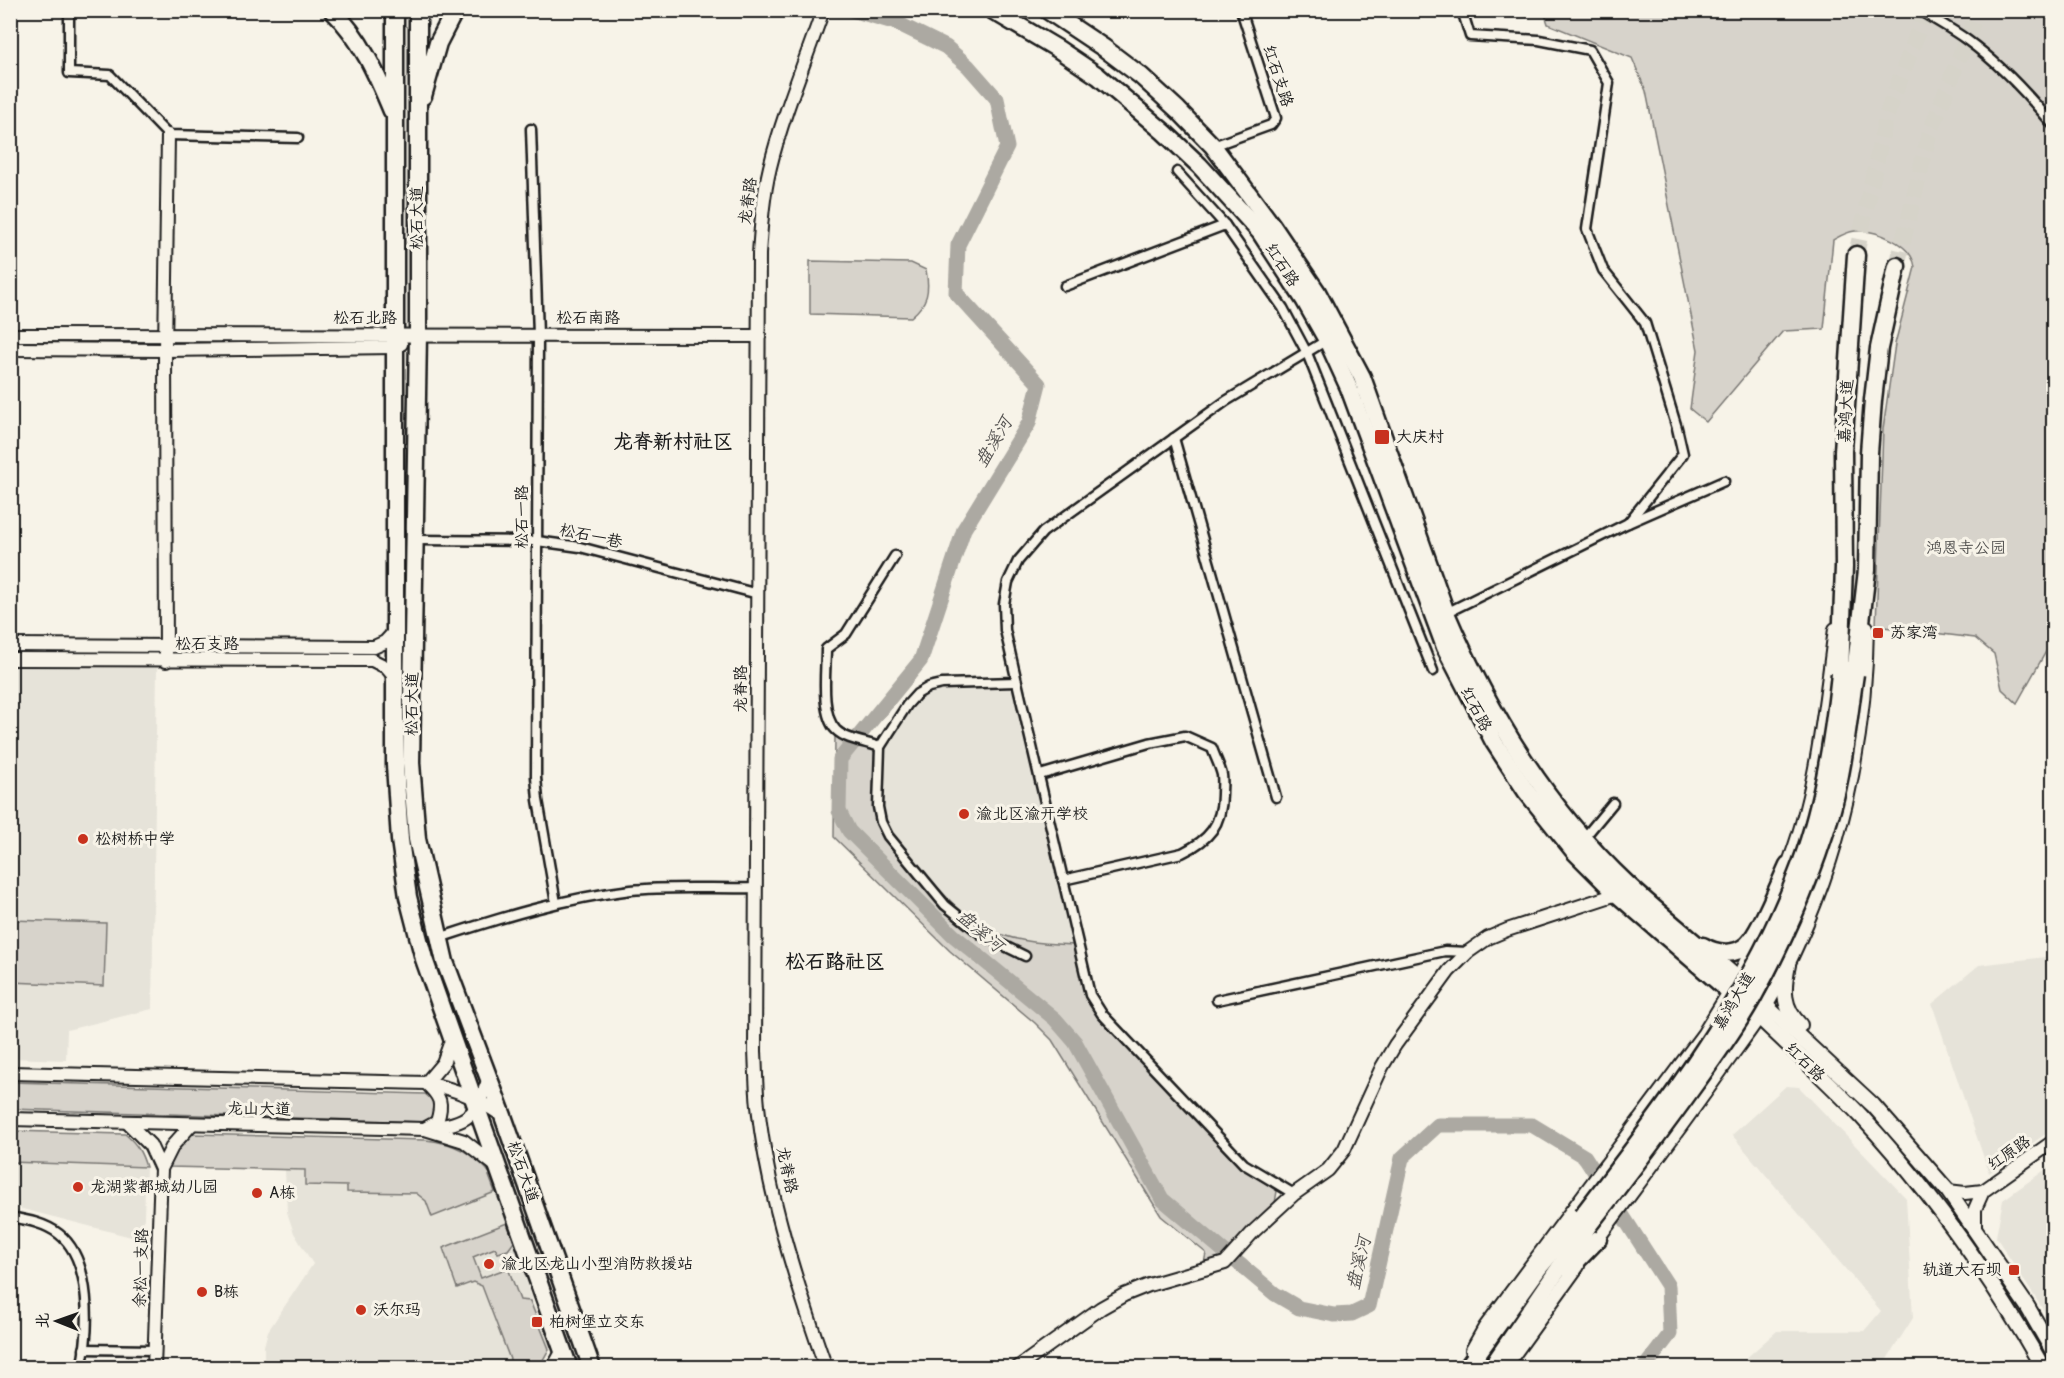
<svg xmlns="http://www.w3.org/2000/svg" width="2064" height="1378" viewBox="0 0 2064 1378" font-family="Pangolin,'LXGW WenKai TC',sans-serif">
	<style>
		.built { fill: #e6e3d9 }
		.green { fill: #d7d3cb; stroke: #7a7874; stroke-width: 1.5 }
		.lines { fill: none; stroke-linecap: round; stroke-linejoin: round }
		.river { stroke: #aca9a2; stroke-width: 15 }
		.highway-tunnel { stroke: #d6d3c9; stroke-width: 16; stroke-dasharray: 16 8; stroke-linecap: butt }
		.street-casing { stroke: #1c1c1c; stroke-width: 13 }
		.secondary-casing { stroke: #1c1c1c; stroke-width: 16 }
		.primary-casing { stroke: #1c1c1c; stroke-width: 18 }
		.highway-casing { stroke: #1c1c1c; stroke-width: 21 }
		.street { stroke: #f7f3e8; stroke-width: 8 }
		.secondary { stroke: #f7f3e8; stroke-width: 12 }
		.primary { stroke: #f7f3e8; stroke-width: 14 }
		.highway { stroke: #f7f3e8; stroke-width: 16 }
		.highway-bridge-casing { stroke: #1c1c1c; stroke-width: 21; stroke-linecap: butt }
		.highway-bridge { stroke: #f7f3e8; stroke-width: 16 }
		.poi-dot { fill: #c8321e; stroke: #f7f3e8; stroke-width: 2 }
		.labels { text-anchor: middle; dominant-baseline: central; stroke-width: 6; stroke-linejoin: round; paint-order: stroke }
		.street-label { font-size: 16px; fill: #1c1c1c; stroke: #f7f3e8 }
		.poi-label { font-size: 16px; fill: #1c1c1c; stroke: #f7f3e8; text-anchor: start }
		.park-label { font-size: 16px; fill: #545351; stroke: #f7f3e8 }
		.water-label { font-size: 18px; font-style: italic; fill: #565452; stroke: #f7f3e8 }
		.quarter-label { font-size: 20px; font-weight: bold; fill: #1c1c1c; stroke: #f7f3e8 }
	</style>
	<rect width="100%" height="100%" fill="#f7f3e8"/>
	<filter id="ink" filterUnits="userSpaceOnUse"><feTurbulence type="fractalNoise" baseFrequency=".0167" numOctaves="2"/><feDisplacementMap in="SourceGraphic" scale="12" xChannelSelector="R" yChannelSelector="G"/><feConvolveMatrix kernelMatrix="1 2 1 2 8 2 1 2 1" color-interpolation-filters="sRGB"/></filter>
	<g filter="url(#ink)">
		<g class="built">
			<path d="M11 667 157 668 152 1009 67 1030 66 1060 11 1058Z"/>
			<path d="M1015 688 1075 945 1037 944 1002 936 985 929 950 902 892 835 885 821 882 806 884 750 911 707 920 697 932 691 943 689Z"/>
			<path d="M2053 956V1129L1989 1173 1932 1004 1979 965Z"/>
			<path d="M1786 1086 1799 1087 1906 1198 1913 1318 1882 1367H1736L1777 1331H1864L1881 1311 1732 1135Z"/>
			<path d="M11 1162 146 1167 143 1240 11 1206Z"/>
			<path d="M2053 1164V1325L1996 1237 2003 1200Z"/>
			<path d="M285 1170 492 1176 523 1261 531 1298 551 1349 541 1367 264 1368V1346L268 1331 313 1264 294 1233 287 1212Z"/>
		</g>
		<g class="green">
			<path d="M1544 11H2053V639L2017 703 2002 689 1994 654 1975 638 1876 626 1883 429 1895 344 1915 267C1912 244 1876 229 1855 231 1846 232 1840 236 1833 240L1824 329 1783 331 1706 422 1690 409 1698 350 1646 91 1632 58 1548 24Z"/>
			<path d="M810 261 911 263 926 270C930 291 928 303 911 317L810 314Z"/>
			<path d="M835 736 884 750C883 772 879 797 884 818 889 837 907 852 919 866 972 929 992 942 1075 945L1087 994 1243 1168 1277 1191 1275 1203 1221 1257 1204 1264 1206 1253 1161 1216 1052 1040 1035 1023 950 951 834 837Z"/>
			<path d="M11 920 106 923 104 986 11 982Z"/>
			<path d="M11 1082 425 1094 434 1101V1115L424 1122 11 1109Z"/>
			<path d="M11 1131 125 1134C137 1144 142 1153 146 1167L11 1162Z"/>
			<path d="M192 1134 426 1140C454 1143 475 1153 492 1176H489L495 1192 432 1217 426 1201 416 1193 347 1192V1186L305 1185V1170L168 1167 175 1154Z"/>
			<path d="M507 1223 514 1242 508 1250 498 1253 495 1248 473 1257 481 1278 508 1268 520 1300 530 1301 549 1349 539 1367H508L511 1362 482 1286 473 1282 457 1288 443 1248Z"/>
		</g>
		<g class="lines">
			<path class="river" d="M852 10 897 23 946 47 968 66 997 99 1007 147 958 245 956 293 1039 384 1029 423 964 529 921 660 840 759 839 811 849 831 953 935 1055 1019 1075 1042 1162 1199 1275 1294 1299 1308 1334 1315 1352 1314 1369 1306 1402 1158 1438 1125H1532L1585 1157 1668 1286 1670 1334 1644 1368"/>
			<g class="highway-tunnel">
				<path d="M1856 255 1886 117 1926 10"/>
				<path d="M1897 266 1929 135 1978 10"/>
			</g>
			<defs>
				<g id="street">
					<path d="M69 10V73L110 75 168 135 298 138"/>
					<path d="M1462 10 1470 36 1539 40 1590 50 1609 83 1587 229 1603 270 1645 323 1677 428 1683 454 1628 523"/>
					<path d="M1919 10C1935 20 1952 29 1967 40 2000 64 2028 94 2054 126"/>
					<path d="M531 129 538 335 536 777 538 800 556 903"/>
					<path d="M1213 146 1271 125 1276 118 1241 10"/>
					<path d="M1177 172 1225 225 1283 308 1307 353 1433 671"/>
					<path d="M1065 286 1225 225"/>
					<path d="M1174 438 1276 797"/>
					<path d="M414 540 537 541 580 547 758 594"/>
					<path d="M1446 613 1628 523 1724 481"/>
					<path d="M1017 682 942 684 929 687 917 694 907 705 880 747 878 807 881 822 888 836 945 905 982 935 1025 956"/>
					<path d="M880 747C867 742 846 740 836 730 820 714 826 670 826 649L846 634 895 556"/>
					<path d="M1040 775 1149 743 1185 736 1212 748C1215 757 1220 766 1222 775 1223 781 1222 788 1222 794 1222 825 1209 840 1182 853L1063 880"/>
					<path d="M1584 838 1613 803"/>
					<path d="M439 938C502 917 565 898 631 890 672 886 715 889 756 888"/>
					<path d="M1217 1000 1445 951 1468 952"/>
					<path d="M1294 1194 1244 1164 1102 1014 1090 995 1017 682 1005 630 1004 604 1008 582 1018 561 1043 532 1226 401 1327 340"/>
					<path d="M10 1217C27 1220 45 1223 59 1234 92 1260 90 1330 81 1368"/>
					<path d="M84 1349 154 1350"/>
				</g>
				<g id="secondary">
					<path d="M823 10C805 62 783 114 770 167 763 196 761 225 759 254L755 1051C756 1069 756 1088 758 1106 767 1193 797 1285 826 1368"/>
					<path d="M10 335 759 336"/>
					<path d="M10 349 165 350 395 347 401 344"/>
					<path d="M10 645 374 647 385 642 396 630"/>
					<path d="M10 659 372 660 386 667 396 679"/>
					<path d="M166 661 165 350 168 135"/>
					<path d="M1786 870C1817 794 1824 710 1835 629"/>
					<path d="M10 1073 426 1083 443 1063 452 1038"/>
					<path d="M426 1083C459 1090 475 1097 503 1116"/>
					<path d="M10 1119 425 1129 464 1141 496 1166"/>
					<path d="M127 1122 150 1145 161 1169"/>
					<path d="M426 1128 437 1122C443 1103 441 1097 426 1083"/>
					<path d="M429 1128C470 1122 475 1117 489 1078"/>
					<path d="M1948 1191 1965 1193 1983 1191 1975 1209V1228"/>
					<path d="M1983 1191 2054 1141"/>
					<path d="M1594 1244C1636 1187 1679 1130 1720 1072 1735 1050 1753 1028 1767 1005 1782 979 1795 951 1807 923 1847 828 1866 731 1867 627"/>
					<path d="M1472 1350 1485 1327 1704 1033 1737 979 1757 939"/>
					<path d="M154 1368 161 1169 173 1145 192 1124"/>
					<path d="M553 1368 563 1350"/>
					<path d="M1017 1368 1101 1308 1124 1295 1149 1285 1225 1263 1254 1231 1294 1194 1328 1170 1344 1150 1382 1067 1395 1045 1449 971 1468 952 1488 938 1507 930 1617 894"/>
					<path d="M1501 1368 1513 1356 1578 1266"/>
				</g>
				<g id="primary">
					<path d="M1788 965C1783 989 1782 1007 1800 1025"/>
					<path d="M1748 989 1873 1105 1948 1191 2027 1306 2054 1353"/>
					<path d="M1759 1017C1793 1050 1828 1081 1861 1116 1931 1192 1992 1278 2043 1368"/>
				</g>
				<g id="highway">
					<path d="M332 10C361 38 377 75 392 111"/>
					<path d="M395 10V765L400 840 408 897 424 959 569 1368"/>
					<path d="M418 10V334L411 763 417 839 445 962 503 1116 592 1368"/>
					<path d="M992 10 1058 49 1098 76 1164 132 1199 165 1260 232 1305 301 1327 340 1349 388 1445 647 1494 742 1526 791 1574 851 1617 894 1759 1017"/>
					<path d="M1047 10 1104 48 1141 76 1178 110 1213 146 1271 224 1317 292 1362 377 1446 613C1488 712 1548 810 1627 884 1662 917 1701 947 1737 979"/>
					<path d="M423 96 438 43 455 10"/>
					<path d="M1840 674 1844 567 1843 451 1856 255"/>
					<path d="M1855 674 1867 570 1869 453 1873 400 1879 348 1897 266"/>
					<path d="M1703 946C1716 954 1735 956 1747 945 1761 932 1779 884 1788 865"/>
					<path d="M1569 1269 1598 1239"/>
					<path d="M1467 1368 1538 1269 1580 1218"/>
					<path d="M1491 1368 1588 1226"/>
				</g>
			</defs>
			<use href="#street" class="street-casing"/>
			<use href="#secondary" class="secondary-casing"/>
			<use href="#primary" class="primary-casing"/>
			<use href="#highway" class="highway-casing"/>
			<use href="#street" class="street"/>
			<use href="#secondary" class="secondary"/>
			<use href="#primary" class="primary"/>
			<use href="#highway" class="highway"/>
			<defs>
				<g id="highway-bridge">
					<path d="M1582 1216C1664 1109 1748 1001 1797 874 1822 812 1833 740 1840 674"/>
					<path d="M1588 1226C1624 1180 1660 1133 1695 1084 1715 1056 1736 1028 1753 997 1785 939 1812 877 1831 813 1844 768 1848 720 1855 674"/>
				</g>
			</defs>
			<use href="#highway-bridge" class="highway-bridge-casing"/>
			<use href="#highway-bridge" class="highway-bridge"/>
		</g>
	</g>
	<g class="poi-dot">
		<rect x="1374" y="429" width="16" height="16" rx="3"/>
		<rect x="1872" y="627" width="12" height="12" rx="3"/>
		<circle cx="964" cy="814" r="6"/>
		<circle cx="83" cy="839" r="6"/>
		<circle cx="78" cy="1187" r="6"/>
		<circle cx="257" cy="1193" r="6"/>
		<circle cx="489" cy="1264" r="6"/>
		<rect x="2008" y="1264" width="12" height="12" rx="3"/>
		<circle cx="202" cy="1292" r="6"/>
		<circle cx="361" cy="1310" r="6"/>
		<rect x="531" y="1316" width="12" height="12" rx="3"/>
	</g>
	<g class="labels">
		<g class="street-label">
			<text transform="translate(1278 76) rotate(72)">红石支路</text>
			<text transform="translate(748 201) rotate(-82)">龙脊路</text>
			<text transform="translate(417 218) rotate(-90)">松石大道</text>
			<text transform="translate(1282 265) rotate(57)">红石路</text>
			<text x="365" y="318">松石北路</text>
			<text x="588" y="318">松石南路</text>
			<text transform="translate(1846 411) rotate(-87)">嘉鸿大道</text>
			<text transform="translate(522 517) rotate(-90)">松石一路</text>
			<text transform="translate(591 536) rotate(12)">松石一巷</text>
			<text x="207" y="644">松石支路</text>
			<text transform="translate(741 689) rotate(-90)">龙脊路</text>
			<text transform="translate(412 704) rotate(-89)">松石大道</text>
			<text transform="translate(1476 709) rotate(62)">红石路</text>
			<text transform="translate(1734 1001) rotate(-59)">嘉鸿大道</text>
			<text transform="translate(1805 1062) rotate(44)">红石路</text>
			<text transform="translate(259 1109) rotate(1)">龙山大道</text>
			<text transform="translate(2009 1153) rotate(-35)">红原路</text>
			<text transform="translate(787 1170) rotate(78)">龙脊路</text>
			<text transform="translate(523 1172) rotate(71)">松石大道</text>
			<text transform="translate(141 1268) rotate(-88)">余松一支路</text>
		</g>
		<g class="poi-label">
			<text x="1396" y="437">大庆村</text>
			<text x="1890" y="633">苏家湾</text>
			<text x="976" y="814">渝北区渝开学校</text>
			<text x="95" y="839">松树桥中学</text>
			<text x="90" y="1187">龙湖紫都城幼儿园</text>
			<text x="269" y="1193">A栋</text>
			<text x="501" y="1264">渝北区龙山小型消防救援站</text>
			<text x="2002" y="1270" text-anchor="end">轨道大石坝</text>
			<text x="214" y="1292">B栋</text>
			<text x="373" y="1310">沃尔玛</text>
			<text x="549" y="1322">柏树堡立交东</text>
		</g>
		<g class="park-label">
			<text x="1966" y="548">鸿恩寺公园</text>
		</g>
		<g class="water-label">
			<text transform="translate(994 442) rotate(-59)">盘溪河</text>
			<text transform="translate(980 931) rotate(41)">盘溪河</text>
			<text transform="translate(1359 1263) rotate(-77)">盘溪河</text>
		</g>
		<g class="quarter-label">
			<text x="673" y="441">龙脊新村社区</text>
			<text x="835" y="961">松石路社区</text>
		</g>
	</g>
	<rect width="2064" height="1378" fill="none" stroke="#f7f3e8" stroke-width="36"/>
	<rect x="18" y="18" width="2028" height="1342" fill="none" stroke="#1c1c1c" stroke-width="2" filter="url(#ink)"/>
	<g transform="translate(57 1321) rotate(271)" stroke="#f7f3e8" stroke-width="4.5" paint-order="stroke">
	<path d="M0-4.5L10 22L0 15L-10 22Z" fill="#1c1c1c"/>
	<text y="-9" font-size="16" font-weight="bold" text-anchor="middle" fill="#1c1c1c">北</text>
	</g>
</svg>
